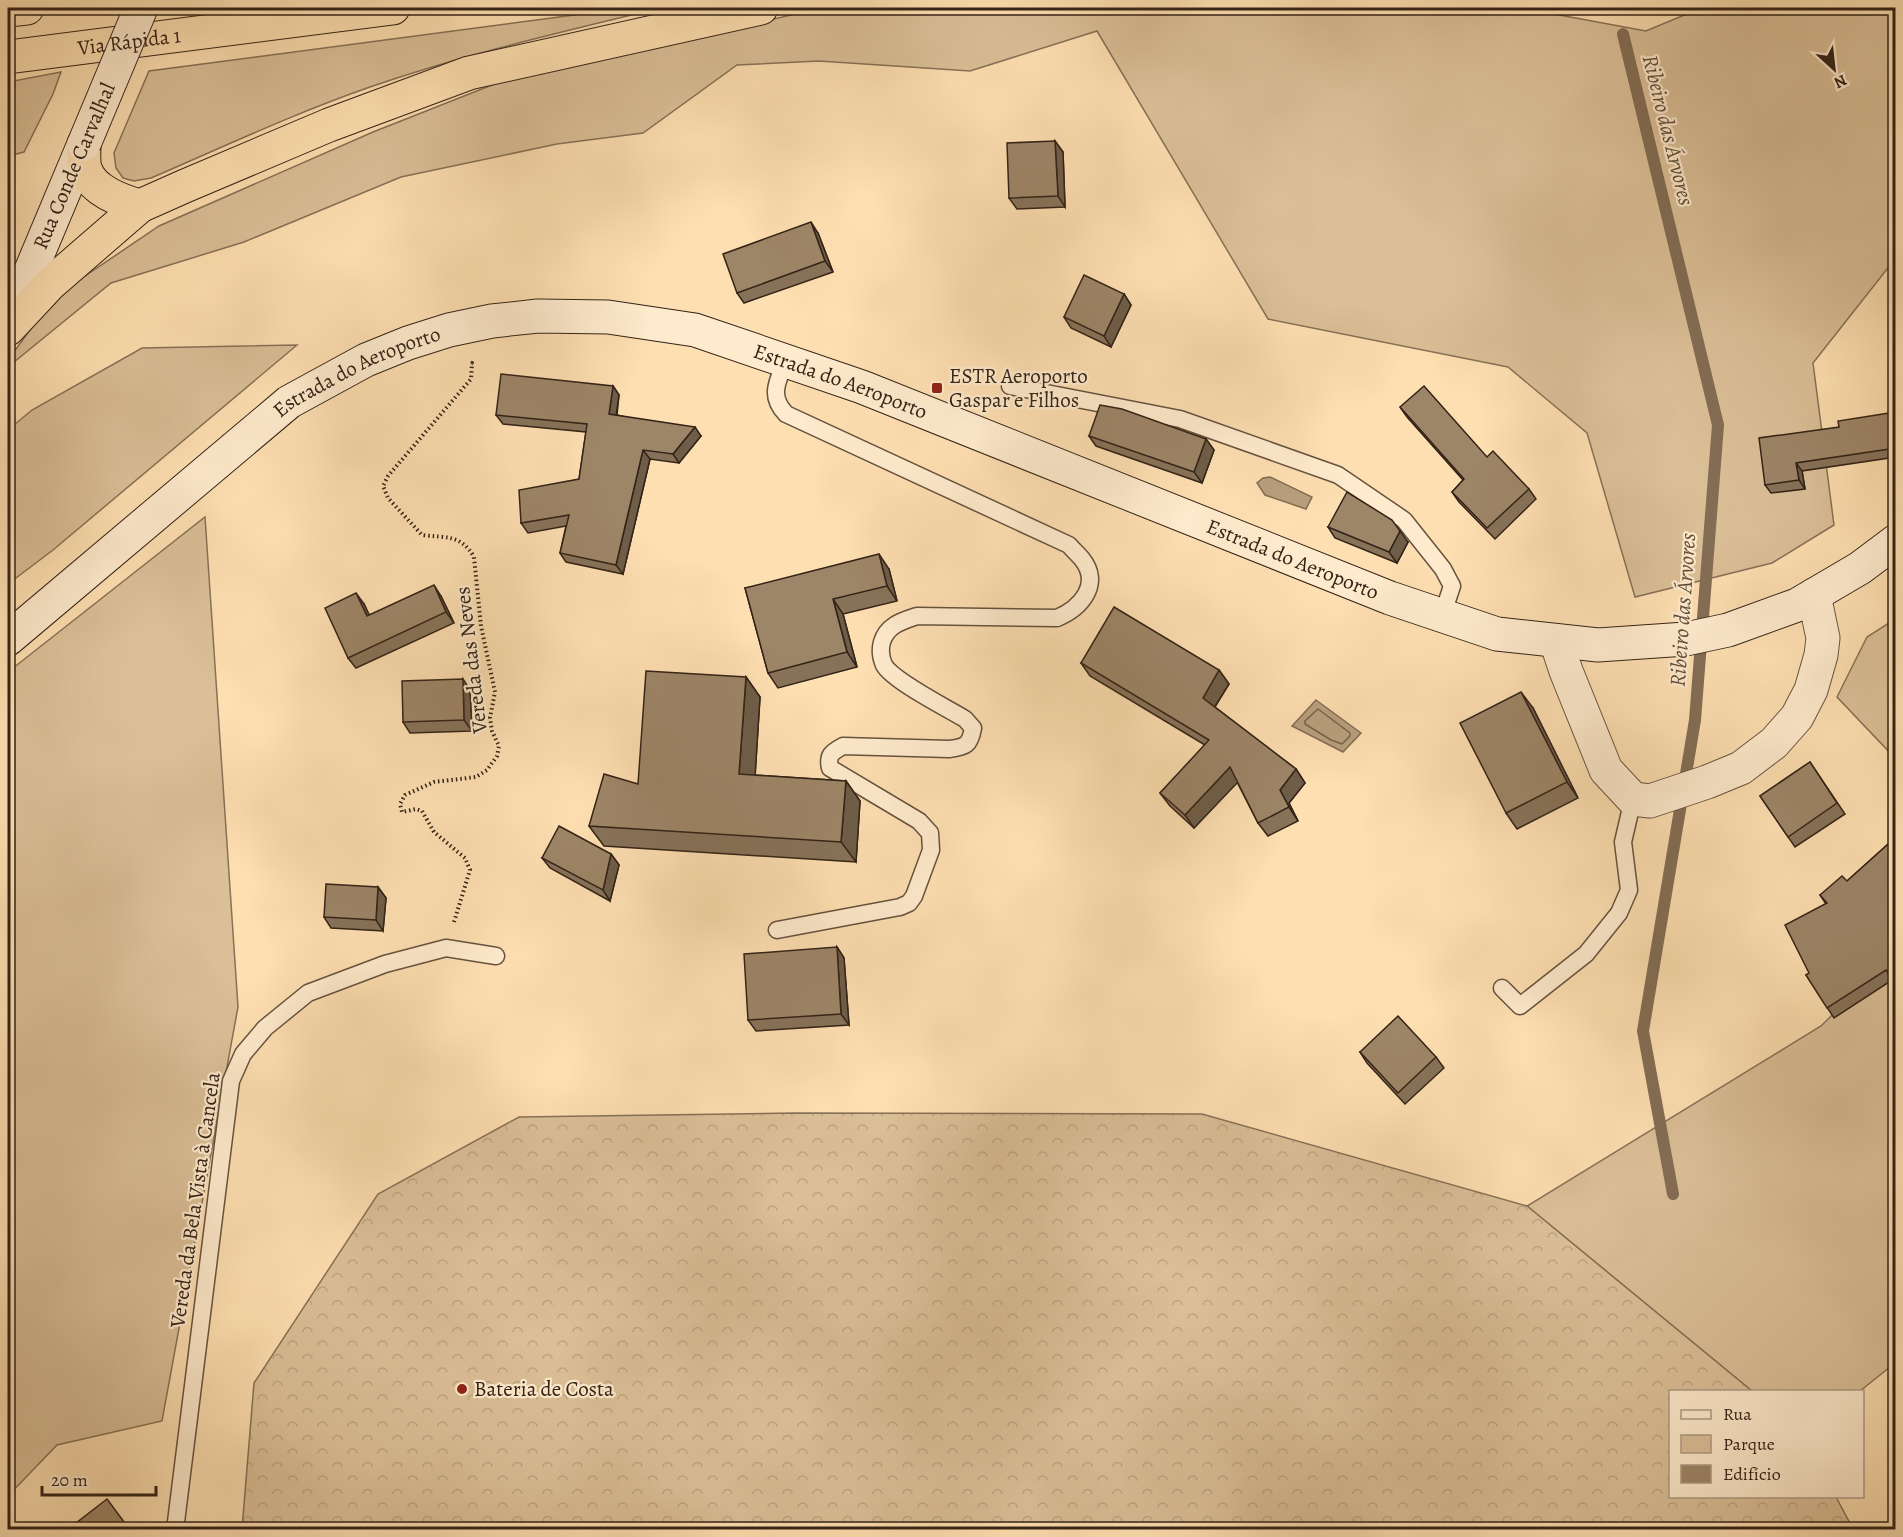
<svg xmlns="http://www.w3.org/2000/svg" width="1903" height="1537" viewBox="0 0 1903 1537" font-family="Alegreya,serif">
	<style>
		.green { fill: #dbbf97; stroke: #877157; stroke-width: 1.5 }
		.forest { fill: url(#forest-crowns); stroke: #877157; stroke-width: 1.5 }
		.water { fill: #b99f7d; stroke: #836d54; stroke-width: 1.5 }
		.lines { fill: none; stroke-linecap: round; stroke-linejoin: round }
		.shore { stroke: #76614a; stroke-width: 1.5 }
		.stream { stroke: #836d54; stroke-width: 12 }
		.lane-casing { stroke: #66523e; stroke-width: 19 }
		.street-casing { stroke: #66523e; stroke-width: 35 }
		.secondary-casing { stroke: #332317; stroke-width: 35 }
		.highway-casing { stroke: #332317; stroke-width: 35 }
		.path { stroke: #332317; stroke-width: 4; stroke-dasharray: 1.5 3; stroke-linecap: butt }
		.lane { stroke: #feeacc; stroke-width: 16 }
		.street { stroke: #feeacc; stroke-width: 33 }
		.secondary { stroke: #feeacc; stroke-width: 33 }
		.highway { stroke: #fedfb1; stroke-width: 33 }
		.secondary-bridge-casing { stroke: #332317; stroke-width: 35; stroke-linecap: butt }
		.secondary-bridge { stroke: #feeacc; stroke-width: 33 }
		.wall { fill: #877259; stroke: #332317; stroke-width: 1.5 }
		.shaded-wall { fill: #6e5d48; stroke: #332317; stroke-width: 1.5 }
		.building { fill: #9d8567; stroke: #332317; stroke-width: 1.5 }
		.poi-dot { fill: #8f2418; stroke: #feeacc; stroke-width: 2 }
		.labels { text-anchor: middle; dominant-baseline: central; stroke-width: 4.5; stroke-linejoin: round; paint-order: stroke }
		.street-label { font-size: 21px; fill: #332317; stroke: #feeacc }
		.poi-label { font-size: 21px; fill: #332317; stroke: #feeacc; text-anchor: start }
		.water-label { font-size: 22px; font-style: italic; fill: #624e3b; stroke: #feeacc }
	</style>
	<defs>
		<pattern id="forest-crowns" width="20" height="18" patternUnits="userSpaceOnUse" patternTransform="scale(1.5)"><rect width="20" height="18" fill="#dbbf97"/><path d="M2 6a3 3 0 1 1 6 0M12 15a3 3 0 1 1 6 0" fill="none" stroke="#bca481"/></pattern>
	</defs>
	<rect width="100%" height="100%" fill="#fedfb1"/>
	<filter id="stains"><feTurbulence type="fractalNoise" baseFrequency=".00333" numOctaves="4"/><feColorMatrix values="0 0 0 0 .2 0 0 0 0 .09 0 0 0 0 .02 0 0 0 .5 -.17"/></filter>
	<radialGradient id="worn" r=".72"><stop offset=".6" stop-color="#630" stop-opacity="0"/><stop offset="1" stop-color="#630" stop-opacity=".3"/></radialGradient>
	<g class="green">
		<path d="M627 8H660C562 32 465 54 370 87 295 113 223 147 151 178L134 181 123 178 116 168 114 153 149 71Z"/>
		<path d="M821 8H1540L1554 14 1646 31 1701 8H1895V259L1813 363 1834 525 1772 563 1635 597 1587 433 1508 367 1268 319 1097 31 970 71 819 61 737 65 643 133 557 144 401 177 244 242 111 283 8 367V360L54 297 159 226 373 132 497 83Z"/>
		<path d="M61 72 53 94 24 152 8 156V82Z"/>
		<path d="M297 345 53 550 8 584V430L32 410 142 348Z"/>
		<path d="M205 517 238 1007 162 1421 57 1445 8 1496V672Z"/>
		<path d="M1895 619V758L1837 697 1867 637Z"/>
		<path d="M1895 953V1363L1860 1391H1752L1527 1206 1821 1026Z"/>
	</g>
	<path class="forest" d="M795 1113 1202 1114 1527 1206 1752 1391 1670 1392V1496L1836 1497 1853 1529H242L254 1383 378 1194 519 1117Z"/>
	<g class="water">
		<path d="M1270 477 1312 497 1306 509 1265 495 1257 483 1263 478Z"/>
		<path d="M1316 700 1361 733 1343 752 1292 726Z"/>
	</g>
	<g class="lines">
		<path class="shore" d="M1318 709 1350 733V736L1342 744 1331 740 1305 724V721Z"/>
		<path class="stream" d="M1623 34 1718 425 1695 720 1643 1031 1673 1194"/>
		<defs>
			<g id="lane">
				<path d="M1010 386 1180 419 1338 475 1404 520 1443 569 1452 586 1442 616"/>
				<path d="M777 930 900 907 909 903 914 896 931 850 930 833 919 821 830 768C827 755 832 752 843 746L949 749C966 747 970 745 973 728L965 719C947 708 893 681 884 665 881 658 880 649 882 642 887 625 902 621 917 616L1057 618C1081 608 1102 584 1082 559 1078 554 1073 550 1069 545L786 414C768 395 778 381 786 360"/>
				<path d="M1502 988 1520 1006 1586 954 1619 913 1629 890 1623 842 1633 799"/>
				<path d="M175 1530 231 1081 243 1054 265 1028 308 993 385 964 446 948 496 956"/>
			</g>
			<path id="street" d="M1556 641 1566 671 1606 770 1633 799 1650 801 1707 782 1741 768 1774 743 1797 717 1811 690 1821 655 1823 638 1814 595"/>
			<g id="secondary">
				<path d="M8 325 84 144"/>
				<path id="s1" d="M8 639 289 402 366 360 408 343 449 330 492 321 538 316 608 317 695 330 862 387 1390 598 1497 634 1598 645 1686 639 1728 630 1797 605 1860 568 1896 541"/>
			</g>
			<g id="highway">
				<path d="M8 10 27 8"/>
				<path id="s2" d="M8 57 393 8"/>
				<path d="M84 144C84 151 83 161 85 168 91 190 121 201 140 206"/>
				<path d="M8 329 50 284 140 206 185 186 329 125 469 73 761 8"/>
			</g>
		</defs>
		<use href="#lane" class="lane-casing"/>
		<use href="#street" class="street-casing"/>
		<use href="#secondary" class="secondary-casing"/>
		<use href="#highway" class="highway-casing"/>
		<path class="path" d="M454 922 470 870 465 858 434 832 422 811 416 809 402 812 400 804 405 795 434 782 476 777 487 770 497 756 499 746 492 731 490 718 495 692 481 626 474 557C461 534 445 538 422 535L388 498 383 486 388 476 471 379 472 363 470 364"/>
		<use href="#lane" class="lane"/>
		<use href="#street" class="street"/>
		<use href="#secondary" class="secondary"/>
		<use href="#highway" class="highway"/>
		<defs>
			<path id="secondary-bridge" d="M84 144 141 8"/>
		</defs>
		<use href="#secondary-bridge" class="secondary-bridge-casing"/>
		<use href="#secondary-bridge" class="secondary-bridge"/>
	</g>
	<g class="wall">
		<path d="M1055 141 1063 152 1065 207 1017 209 1009 198Z"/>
		<path d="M818 233 833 272 744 303 737 293Z"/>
		<path d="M1124 294 1131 305 1111 347 1071 328 1064 317Z"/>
		<path d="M613 386 619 395 617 415 701 436 679 463 650 459 623 574 566 562 560 553 566 526 528 533 521 523 579 479 586 432 503 424 496 415Z"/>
		<path d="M1400 407 1487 457 1529 489 1536 499 1495 539 1459 502 1452 492 1463 480 1407 417Z"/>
		<path d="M1896 412V457L1802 471 1805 489 1771 493 1765 485 1839 427Z"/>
		<path d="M1089 436 1206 439 1214 450 1202 483 1096 446Z"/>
		<path d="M1328 527 1408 542 1397 563 1335 538Z"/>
		<path d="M889 569 897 601 843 614 857 667 778 688 768 673 745 588Z"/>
		<path d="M441 596 454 623 356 668 348 658 364 604 369 615Z"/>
		<path d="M1081 663 1219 670 1229 684 1215 707 1296 769 1305 783 1289 803 1298 821 1268 836 1258 823 1237 782 1194 828 1170 806 1160 793 1205 745 1090 676Z"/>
		<path d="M746 677 760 697 755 775 846 781 860 801 856 862 604 846 589 826 638 784Z"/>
		<path d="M470 690 472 731 410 733 403 722Z"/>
		<path d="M1533 708 1578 798 1517 829 1506 813Z"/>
		<path d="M1810 762 1845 814 1795 847 1760 796Z"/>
		<path d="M1896 837V982L1894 983 1892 980 1834 1018 1806 975 1809 973 1826 904 1820 895 1847 881Z"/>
		<path d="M611 854 619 865 610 901 550 868 542 858Z"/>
		<path d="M378 887 386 898 383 931 331 928 324 917Z"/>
		<path d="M837 947 844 958 849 1025 756 1031 748 1020Z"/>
		<path d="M1360 1052 1436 1057 1444 1068 1405 1104 1367 1063Z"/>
	</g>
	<g class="shaded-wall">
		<path d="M1055 141 1063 152 1065 207 1058 196Z"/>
		<path d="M811 222 818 233 833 272 825 261Z"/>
		<path d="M1124 294 1131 305 1111 347 1104 336Z"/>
		<path d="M613 386 619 395 615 423 609 414Z"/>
		<path d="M695 427 701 436 679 463 673 454Z"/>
		<path d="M1206 439 1214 450 1202 483 1194 472Z"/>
		<path d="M643 450 650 459 623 574 616 565Z"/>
		<path d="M1796 463 1802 471 1805 489 1799 480Z"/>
		<path d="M1400 531 1408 542 1397 563 1389 552Z"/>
		<path d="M879 554 889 569 897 601 887 586Z"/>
		<path d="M434 585 441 596 454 623 446 612Z"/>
		<path d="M356 593 364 604 375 627 367 616Z"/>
		<path d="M833 599 843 614 857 667 847 652Z"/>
		<path d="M1219 670 1229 684 1212 711 1203 698Z"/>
		<path d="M746 677 760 697 754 794 739 774Z"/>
		<path d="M463 679 470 690 472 731 464 720Z"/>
		<path d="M1521 692 1533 708 1578 798 1567 782Z"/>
		<path d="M1230 767 1239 781 1194 828 1185 815Z"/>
		<path d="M1296 769 1305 783 1289 803 1298 821 1289 807 1280 790Z"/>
		<path d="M846 781 860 801 856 862 841 842Z"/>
		<path d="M611 854 619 865 610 901 603 890Z"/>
		<path d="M378 887 386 898 383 931 376 920Z"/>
		<path d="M837 947 844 958 849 1025 841 1014Z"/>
	</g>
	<g class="building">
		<path d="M1055 141 1058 196 1009 198 1007 143Z"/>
		<path d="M811 222 825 261 737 293 723 254Z"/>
		<path d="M1084 275 1124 294 1104 336 1064 317Z"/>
		<path d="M501 374 613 386 609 414 695 427 673 454 643 450 616 565 560 553 569 515 521 523 519 490 579 479 587 424 496 415Z"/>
		<path d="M1424 386 1487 457 1493 451 1529 489 1487 528 1452 492 1464 479 1400 407Z"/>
		<path d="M1100 405 1122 409 1206 439 1194 472 1089 436Z"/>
		<path d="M1896 412V448L1796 463 1799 480 1765 485 1759 438 1839 427 1838 421Z"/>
		<path d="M1347 492 1392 520 1400 531 1389 552 1328 527Z"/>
		<path d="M879 554 887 586 833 599 847 652 768 673 745 588Z"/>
		<path d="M434 585 446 612 348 658 325 608 356 593 367 616Z"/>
		<path d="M1114 607 1219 670 1203 698 1296 769 1280 790 1289 807 1258 823 1230 767 1185 815 1160 793 1209 740 1081 663Z"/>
		<path d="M646 671 746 677 739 774 846 781 841 842 589 826 604 774 638 784Z"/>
		<path d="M463 679 464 720 403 722 402 681Z"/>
		<path d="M1521 692 1567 782 1506 813 1460 723Z"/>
		<path d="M1810 762 1837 803 1788 837 1760 796Z"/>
		<path d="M1896 823V833L1891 827Z"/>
		<path d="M559 826 611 854 603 890 542 858Z"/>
		<path d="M1896 837V969L1888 973 1886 970 1827 1008 1806 975 1809 973 1785 925 1827 903 1820 895 1842 876 1847 881Z"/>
		<path d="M326 884 378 887 376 920 324 917Z"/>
		<path d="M837 947 841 1014 748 1020 744 954Z"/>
		<path d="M1398 1016 1436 1057 1398 1093 1360 1052Z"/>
		<path d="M107 1499 130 1530H67Z"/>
	</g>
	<g class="poi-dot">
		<rect x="931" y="382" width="12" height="12" rx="3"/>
		<circle cx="462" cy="1389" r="6"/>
	</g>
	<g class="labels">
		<g class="street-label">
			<text stroke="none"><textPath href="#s2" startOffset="122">Via Rápida 1</textPath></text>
			<text transform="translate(74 166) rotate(-67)">Rua Conde Carvalhal</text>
			<text stroke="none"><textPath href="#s1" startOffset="442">Estrada do Aeroporto</textPath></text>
			<text stroke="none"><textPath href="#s1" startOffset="946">Estrada do Aeroporto</textPath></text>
			<text stroke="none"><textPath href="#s1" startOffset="1432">Estrada do Aeroporto</textPath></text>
			<text transform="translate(471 660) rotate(-97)">Vereda das Neves</text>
			<text transform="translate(195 1200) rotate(-82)">Vereda da Bela Vista à Cancela</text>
		</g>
		<g class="poi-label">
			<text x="949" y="376">ESTR Aeroporto<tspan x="949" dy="24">Gaspar e Filhos</tspan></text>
			<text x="474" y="1389">Bateria de Costa</text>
		</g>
		<g class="water-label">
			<text transform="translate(1668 130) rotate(76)">Ribeiro das Árvores</text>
			<text transform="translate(1683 610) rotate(-86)">Ribeiro das Árvores</text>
		</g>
	</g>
	<rect width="1903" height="1537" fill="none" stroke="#fedfb1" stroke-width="30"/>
	<rect x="9" y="9" width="1885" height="1519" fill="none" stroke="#332317" stroke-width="3"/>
	<rect x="15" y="15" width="1873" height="1507" fill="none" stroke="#332317" stroke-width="1.5"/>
	<rect x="1669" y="1390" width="195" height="108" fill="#feeacc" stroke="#ad9a84" stroke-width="1.5"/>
	<rect x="1681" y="1410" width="30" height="9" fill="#feeacc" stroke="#ad9a84" stroke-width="1.5"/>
	<text x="1723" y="1420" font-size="18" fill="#332317">Rua</text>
	<rect x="1681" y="1435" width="30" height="18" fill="#dbbf97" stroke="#ad9a84" stroke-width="1.5"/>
	<text x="1723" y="1450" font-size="18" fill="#332317">Parque</text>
	<rect x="1681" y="1465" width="30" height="18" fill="#9d8567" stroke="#ad9a84" stroke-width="1.5"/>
	<text x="1723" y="1480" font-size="18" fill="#332317">Edifício</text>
	<g transform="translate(1834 69) rotate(153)" stroke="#feeacc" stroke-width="4.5" paint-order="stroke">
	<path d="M0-4.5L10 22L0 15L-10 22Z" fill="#332317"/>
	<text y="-9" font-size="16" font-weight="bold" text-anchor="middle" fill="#332317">N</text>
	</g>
	<path d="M42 1486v9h114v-9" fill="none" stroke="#332317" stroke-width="3"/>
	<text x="51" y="1486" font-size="18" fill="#332317" stroke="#feeacc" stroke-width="4.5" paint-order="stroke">20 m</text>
	<rect width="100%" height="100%" filter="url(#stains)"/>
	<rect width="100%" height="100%" fill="url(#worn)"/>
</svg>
